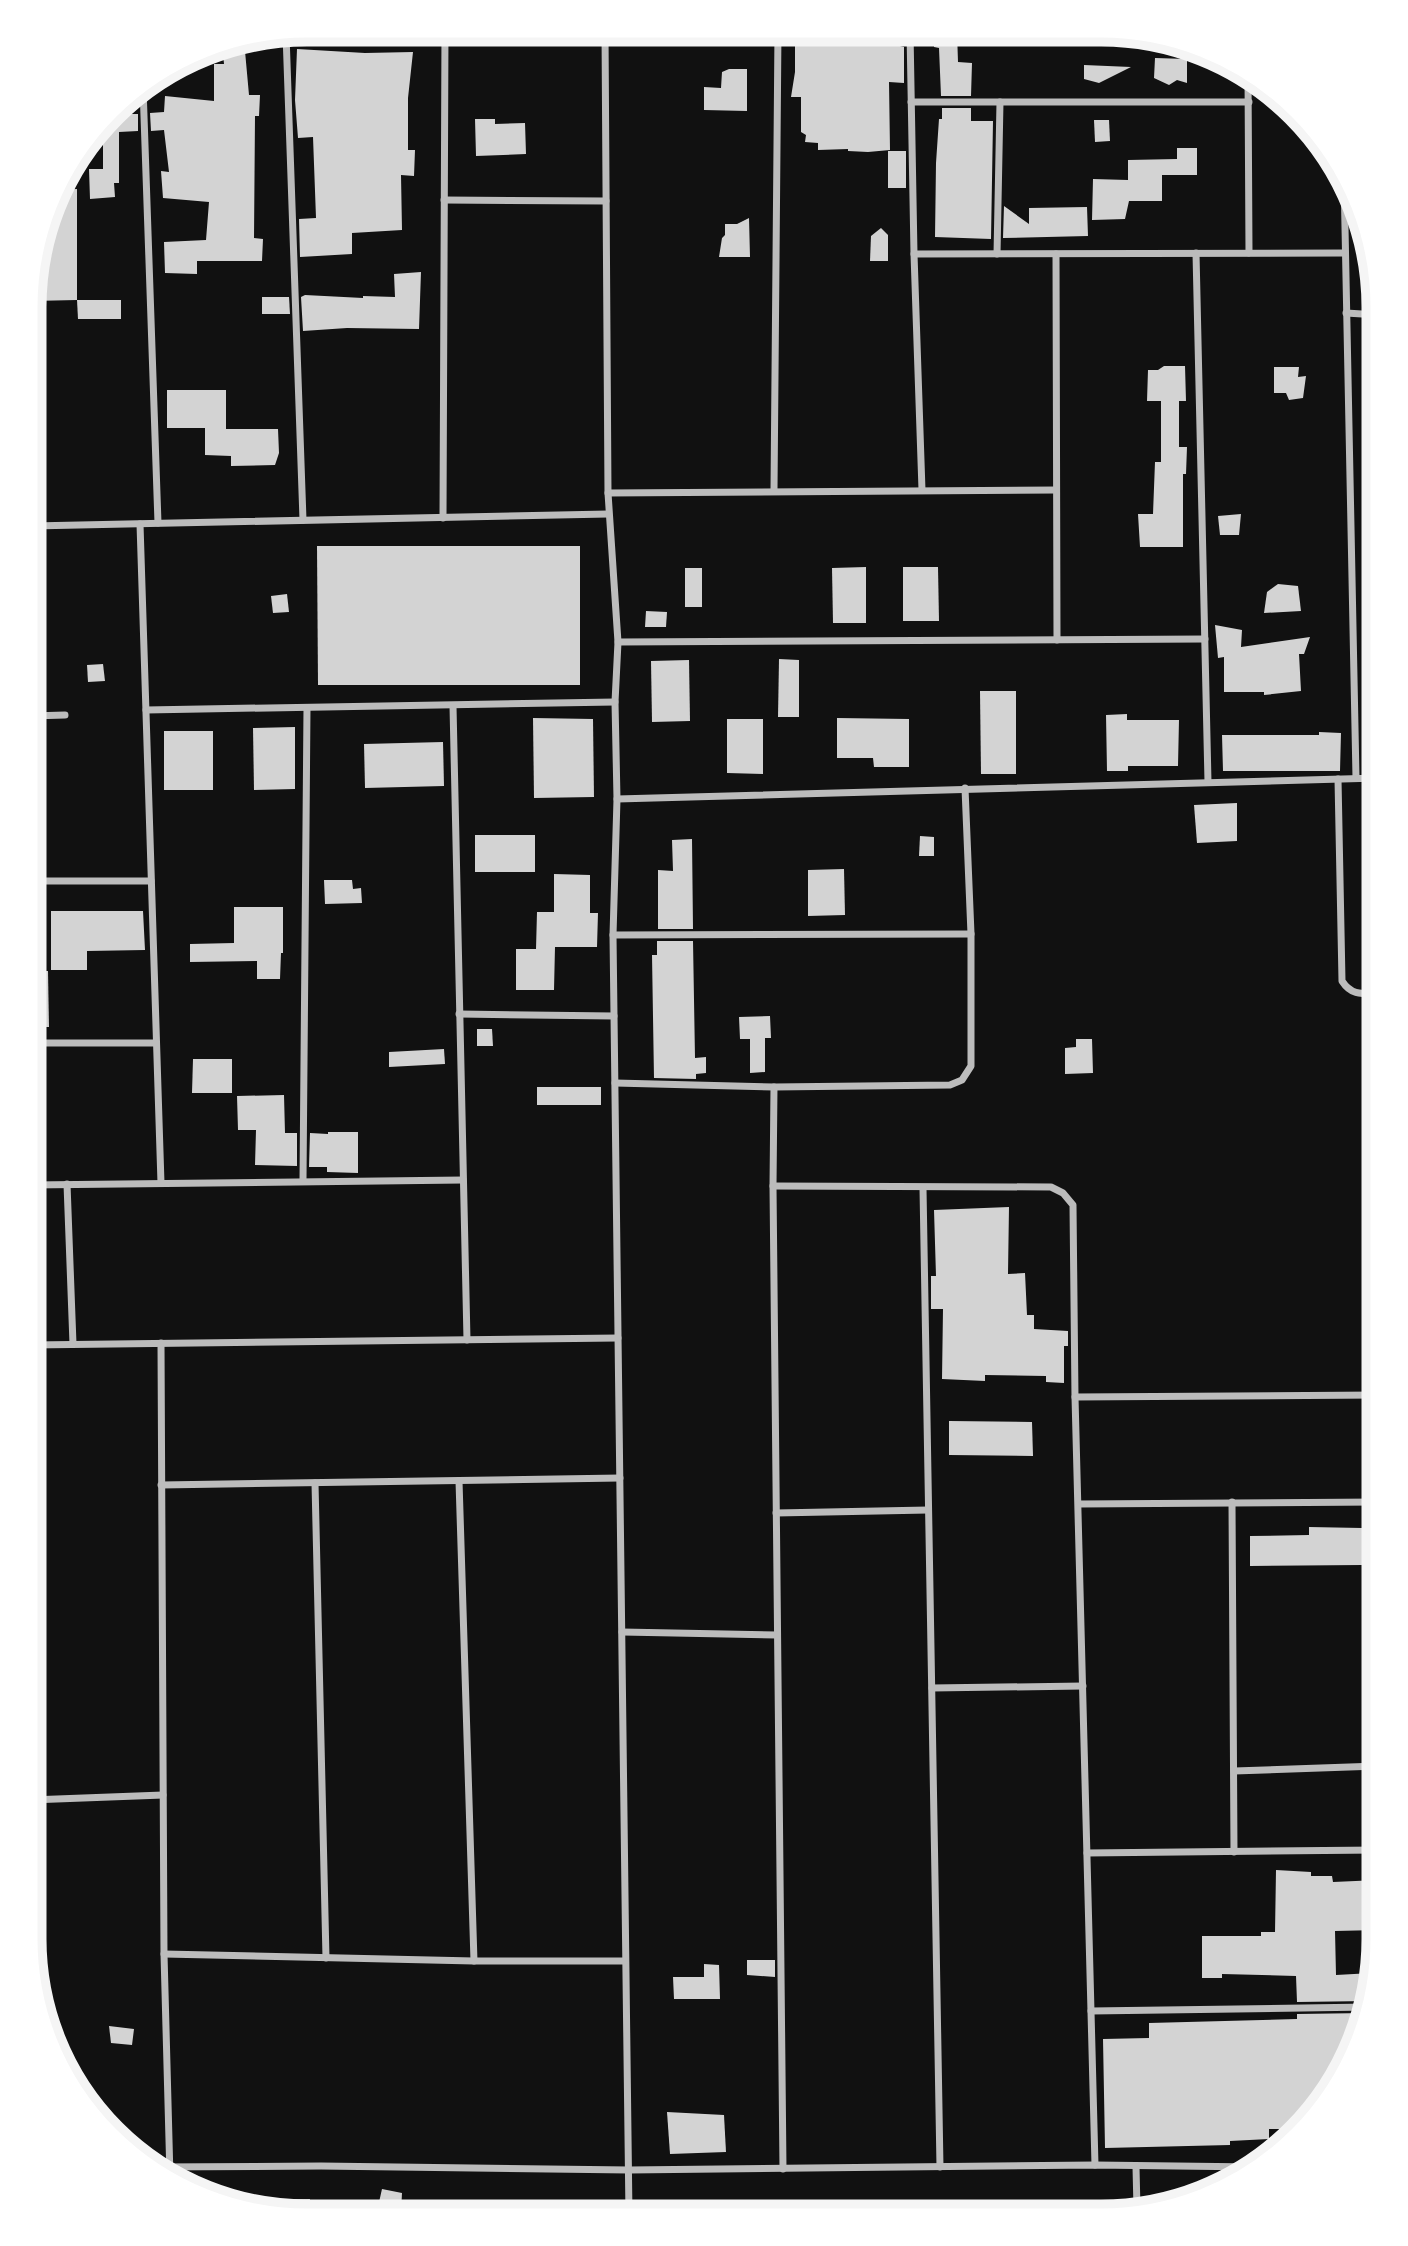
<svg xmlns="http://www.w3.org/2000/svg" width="1408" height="2246" viewBox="0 0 1408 2246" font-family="'Roboto Serif',serif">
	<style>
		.building { fill: #d3d3d3 }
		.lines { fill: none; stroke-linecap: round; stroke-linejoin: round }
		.minor { stroke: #bcbcbc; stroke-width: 7 }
		.rim { fill: none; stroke: #f5f5f5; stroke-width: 9 }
	</style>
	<rect width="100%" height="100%" fill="#111"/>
	<g class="building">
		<path d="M848 31H899L900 46 904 47V83L889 82 890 150 868 152 848 151V149L818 150V143L805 142 806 135 801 132V97H791L795 72V45L828 46V35H850Z"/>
		<path d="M934 32H957L958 62 972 63 971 96H941L939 48 934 47Z"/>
		<path d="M297 49 365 53 413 52 408 98V150H415L414 176 401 175 402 230 352 233V254L300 257 299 219 316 218 313 137 298 138 295 100Z"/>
		<path d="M245 51 249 95H260L259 116H255L254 238 263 239 262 261H197V274L165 273 164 242 206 240 209 202 163 198 161 171 169 172 164 130 151 131 150 113 164 112 165 96 214 101V64H224L223 53Z"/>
		<path d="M1155 58 1187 59V83L1177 80 1169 85 1154 78Z"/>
		<path d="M1084 65 1131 67 1099 83 1084 79Z"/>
		<path d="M729 69H747V111L704 110V87L721 88 722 72Z"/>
		<path d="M133 93 132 114H138V131L119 132V183H114L115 197 90 199 89 169H103V133H98L124 99Z"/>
		<path d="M942 108H971V121H993L991 239 935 237 936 163 939 119H942Z"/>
		<path d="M475 119H495V124L525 123 526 154 476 156Z"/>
		<path d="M1094 120H1109L1110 141 1095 142Z"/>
		<path d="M1177 148H1197V175H1162V201H1129L1125 219 1092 220 1093 179 1128 180V160L1177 159Z"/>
		<rect x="888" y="151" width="18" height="37"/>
		<path d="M77 189V300L32 301V271L57 190Z"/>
		<path d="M1004 206 1029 224V208L1087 207 1088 236 1003 238Z"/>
		<path d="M749 218 750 257H719L722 238 725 235V224H737Z"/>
		<path d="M881 228 888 235V261H870L871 236Z"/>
		<path d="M421 272 419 329 347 328 303 331 301 297 305 295 363 298V296L395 297 394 274Z"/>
		<path d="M262 297H289L290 314H262Z"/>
		<path d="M77 300H121V319H78Z"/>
		<path d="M1164 366H1185L1186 401H1179V447H1187L1186 474H1183V547H1140L1138 514H1153L1155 462H1161V401H1147L1148 370H1158Z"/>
		<path d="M1274 367H1299L1298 377 1306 376 1303 398 1289 400 1286 393H1274Z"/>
		<path d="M167 390H226V429H278L279 453 275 465 231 466V456L205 455V428H167Z"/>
		<path d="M1241 514 1239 535H1220L1218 516Z"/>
		<path d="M317 546H580V685H318Z"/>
		<path d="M866 567V623H833L832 568Z"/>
		<path d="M903 567H938L939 621H903Z"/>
		<rect x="685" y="568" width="17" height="39"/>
		<path d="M1278 584 1298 586 1301 611 1264 613 1267 592Z"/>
		<path d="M287 594 289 612 273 613 271 596Z"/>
		<path d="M646 611 667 612 666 627H645Z"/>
		<path d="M1215 625 1242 630 1241 647 1310 637 1304 654H1299L1301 691 1264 695V692H1224V657L1218 658Z"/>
		<path d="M779 659 799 660V717H778Z"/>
		<path d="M689 660 690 721 652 722 651 661Z"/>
		<path d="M103 664 105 681 88 682 87 665Z"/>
		<path d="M980 691H1016V774H981Z"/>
		<path d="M1127 714V720H1179L1178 766H1128V771H1107L1106 715Z"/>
		<path d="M533 718 593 719 594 797 534 798Z"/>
		<path d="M837 718 909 719V767H874L873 758H837Z"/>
		<path d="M727 719H763V774L727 773Z"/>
		<path d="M295 727V789L254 790 253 728Z"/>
		<rect x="164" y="731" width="49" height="59"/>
		<path d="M1319 732 1341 733 1340 771H1223L1222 735H1319Z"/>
		<path d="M443 742 444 786 365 788 364 744Z"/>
		<path d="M1237 803V841L1197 843 1194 805Z"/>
		<rect x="475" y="835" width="60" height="37"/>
		<path d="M920 836 934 837V856H919Z"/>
		<path d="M692 839 693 929H658V870L673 871 672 840Z"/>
		<path d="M844 869 845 915 808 916V870Z"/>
		<path d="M554 874 590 875V913H598L597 947H555L554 990H516V949H536L537 912H554Z"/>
		<path d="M324 880H352L353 889 361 888 362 903 325 904Z"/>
		<path d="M234 907H283V953H281L280 979H257V961L190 962V944L234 943Z"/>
		<path d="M51 911H143L145 950 87 951V970H51Z"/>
		<path d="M657 941H693L695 1058 706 1057V1073L696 1074V1079L654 1078 652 955H657Z"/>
		<path d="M31 971H48L49 1027H31Z"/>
		<path d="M770 1016 771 1038H765V1072L750 1073V1039H740L739 1017Z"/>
		<path d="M477 1029H492L493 1046H477Z"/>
		<path d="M1076 1039H1092L1093 1073 1065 1074V1048L1076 1047Z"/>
		<path d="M444 1049 445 1064 389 1067V1052Z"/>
		<path d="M193 1059H232V1093H192Z"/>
		<rect x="537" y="1087" width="64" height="18"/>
		<path d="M284 1095 285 1133H297V1166L255 1165 256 1130H238L237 1096Z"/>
		<path d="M328 1132H358V1173L327 1172V1167H309L310 1133 328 1134Z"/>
		<path d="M1009 1207 1008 1274 1025 1273 1027 1315H1034V1329L1068 1331V1346H1064V1383L1046 1382V1376L985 1375V1381L942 1379 943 1309H931V1276H936L934 1210Z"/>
		<path d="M949 1421 1032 1422 1033 1456 949 1455Z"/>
		<path d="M1309 1527 1362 1528V1565L1250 1566V1536L1309 1535Z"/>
		<path d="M1276 1870 1311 1872V1876H1332L1333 1882 1378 1880V1930L1335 1931 1336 1975 1372 1973 1369 2001 1297 2002 1296 1976 1222 1974V1978H1202V1936H1261V1932H1275Z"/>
		<path d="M747 1960H775V1977L747 1975Z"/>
		<path d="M704 1964 719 1965 720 1999H674L673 1977H704Z"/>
		<path d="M1367 2013 1363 2029 1331 2093 1298 2129H1269V2139L1230 2141V2145L1105 2148 1103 2039 1149 2038V2023L1297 2019V2014Z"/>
		<path d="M109 2026 134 2029 132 2045 111 2043Z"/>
		<path d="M667 2112 724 2115 726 2152 670 2154Z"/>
		<path d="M382 2189 402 2193 401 2212 377 2211Z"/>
		<path d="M310 2199 309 2214H271L235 2204 236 2200Z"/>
	</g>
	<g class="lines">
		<g class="minor">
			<path d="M605 31 608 493 618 642 615 702 617 799 613 935 629 2215"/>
			<path d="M294 32 423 30"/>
			<path d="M910 32 914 254 922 490"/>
			<path d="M286 34 303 520"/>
			<path d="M1248 74 1249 253"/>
			<path d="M143 87 158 523"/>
			<path d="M911 102H1249"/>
			<path d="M1344 177 1356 778"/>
			<path d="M444 200 606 201"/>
			<path d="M1196 253 1208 782"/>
			<path d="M914 254 1345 253"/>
			<path d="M997 254 1000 102"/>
			<path d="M1056 254 1057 640"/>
			<path d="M1346 313 1378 315"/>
			<path d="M774 490 778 31"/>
			<path d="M608 493 1056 490"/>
			<path d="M443 518 445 30"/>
			<path d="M140 524 161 1183"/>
			<path d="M32 526 608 514"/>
			<path d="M618 642 1205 639"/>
			<path d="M453 706 467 1340"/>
			<path d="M146 710 615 702"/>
			<path d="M31 716 65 715"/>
			<path d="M1338 779 1342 981C1351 995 1361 994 1378 994"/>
			<path d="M617 799 1378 778"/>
			<path d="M31 881H151"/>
			<path d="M613 935 971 934"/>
			<path d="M459 1014 614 1016"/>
			<path d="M31 1043H156"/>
			<path d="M615 1083 774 1087 950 1085 962 1080 971 1066V934L965 788"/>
			<path d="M774 1087 773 1186 783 2169"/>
			<path d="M303 1181 307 708"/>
			<path d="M67 1184 73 1344"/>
			<path d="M31 1185 463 1180"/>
			<path d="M773 1186 1051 1187 1063 1193 1073 1205 1075 1397 1095 2165"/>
			<path d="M923 1188 940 2167"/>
			<path d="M161 1343 164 1954 170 2177"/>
			<path d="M31 1345 618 1338"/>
			<path d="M1075 1397 1378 1395"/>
			<path d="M459 1481 474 1961"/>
			<path d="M315 1483 326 1958"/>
			<path d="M161 1485 620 1478"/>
			<path d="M1232 1502 1234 1852"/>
			<path d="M1079 1504 1378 1502"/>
			<path d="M776 1513 928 1510"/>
			<path d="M622 1632 777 1635"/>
			<path d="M932 1688 1083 1686"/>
			<path d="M1234 1771 1378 1766"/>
			<path d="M30 1800 163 1795"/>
			<path d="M1087 1853 1378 1850"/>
			<path d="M164 1954 474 1961H625"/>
			<path d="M1091 2011 1368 2007"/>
			<path d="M153 2167 321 2166 629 2170 1095 2165 1257 2167"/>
			<path d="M1136 2167 1137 2209"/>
		</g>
	</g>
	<path d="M0 0H1408V2246H0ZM307 42H1101A265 265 0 0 1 1366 307V1939A265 265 0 0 1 1101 2204H307A265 265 0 0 1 42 1939V307A265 265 0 0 1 307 42Z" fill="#fff" fill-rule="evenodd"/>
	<path class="rim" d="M307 42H1101A265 265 0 0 1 1366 307V1939A265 265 0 0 1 1101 2204H307A265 265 0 0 1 42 1939V307A265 265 0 0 1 307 42Z"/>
</svg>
